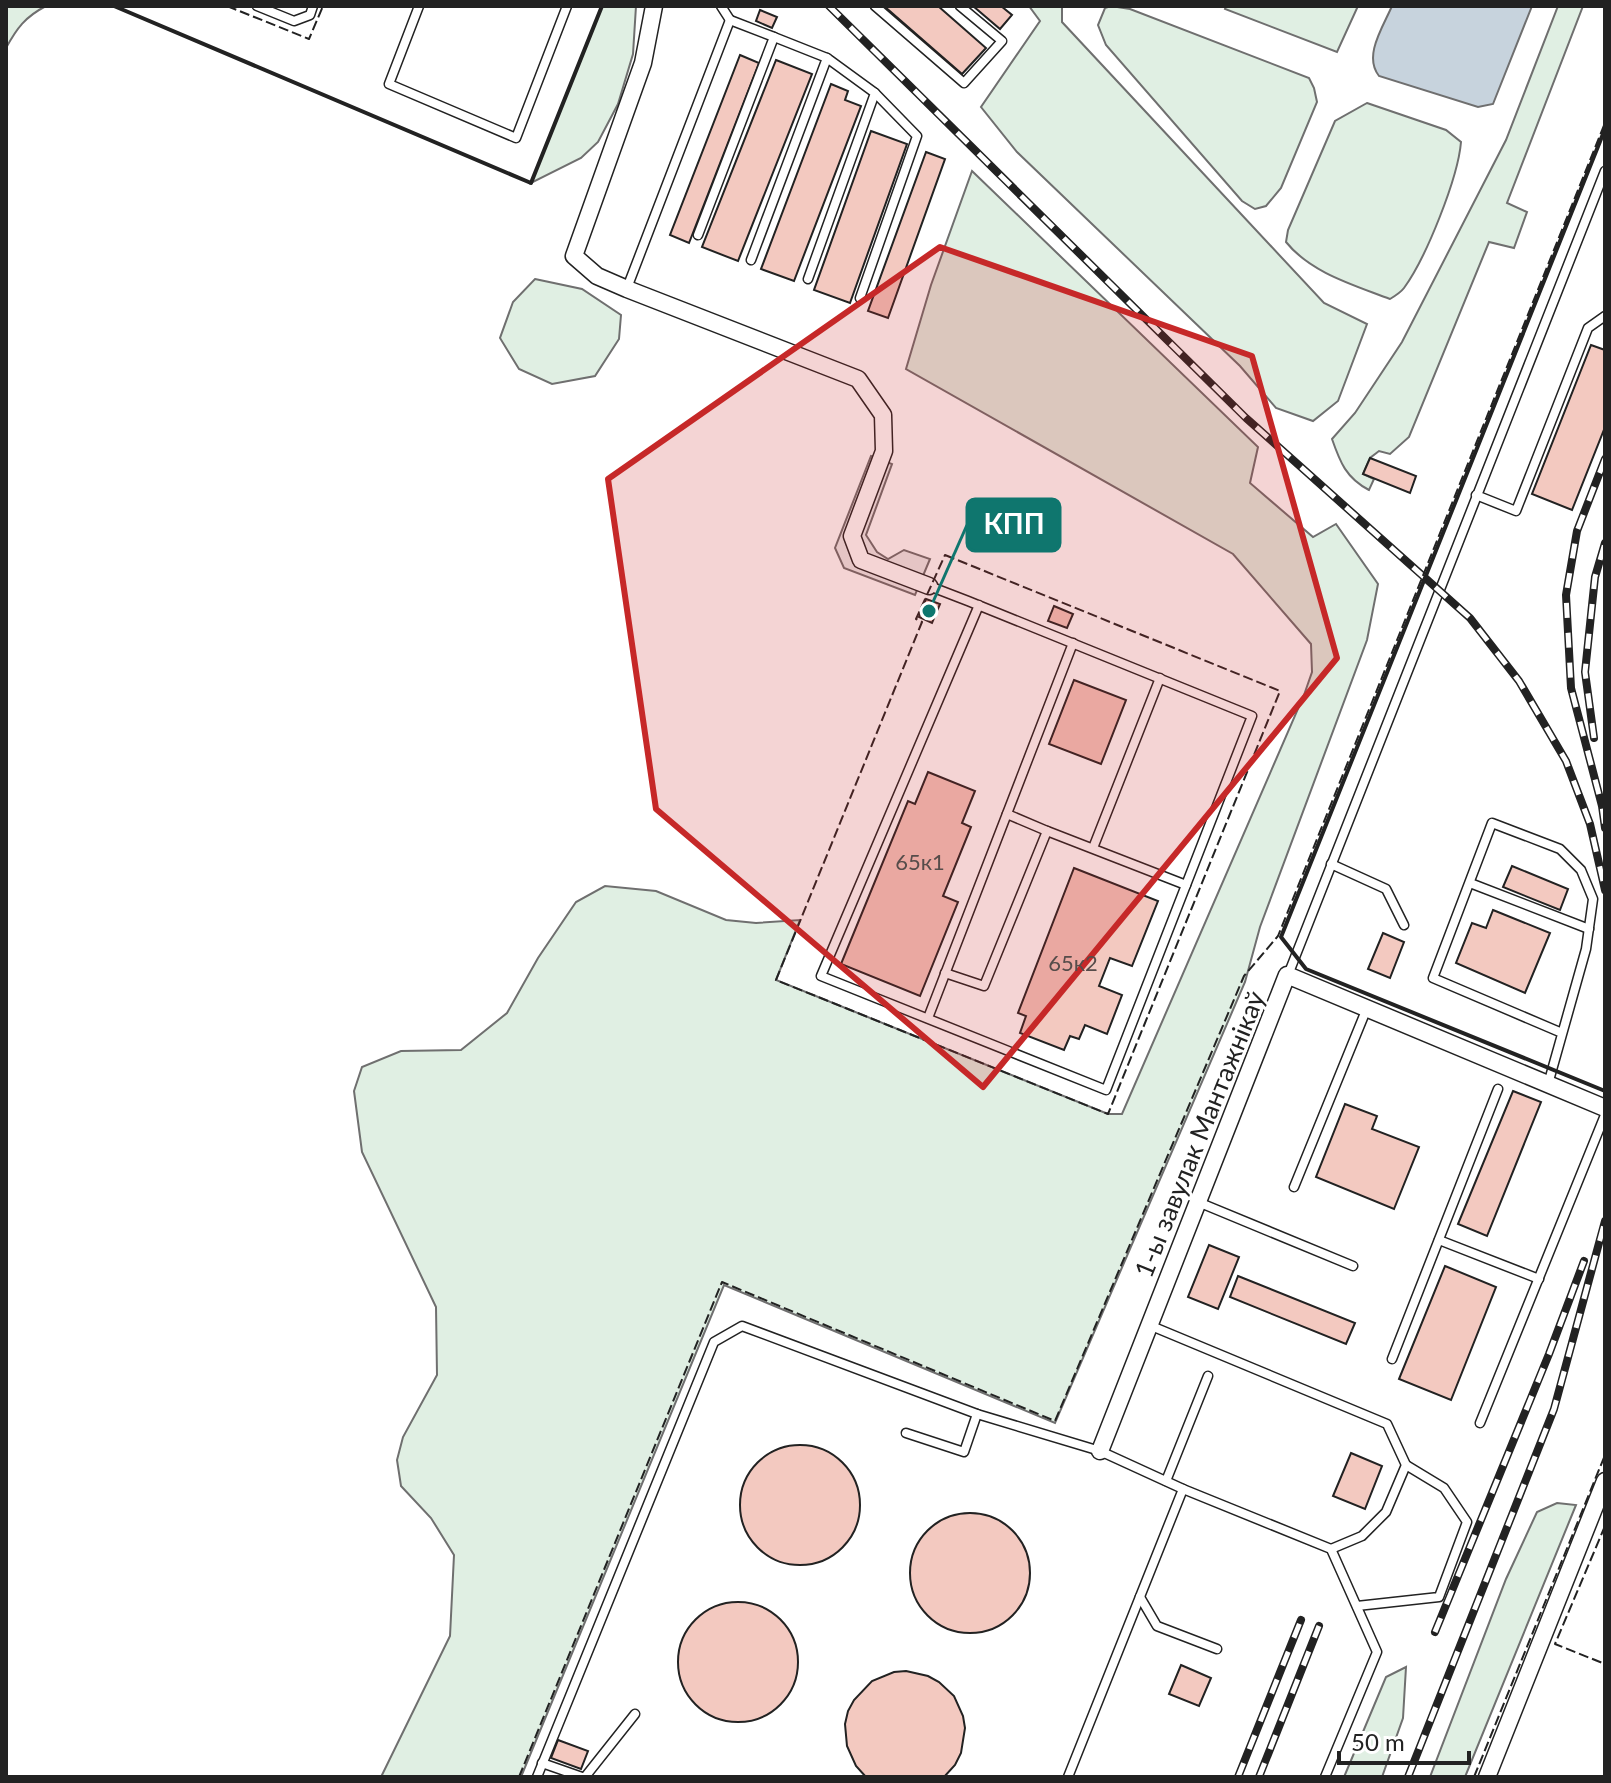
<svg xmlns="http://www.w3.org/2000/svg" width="1611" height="1783" viewBox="0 0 1611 1783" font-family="Lato,sans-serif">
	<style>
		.green { fill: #e0efe3; stroke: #6f6f6f; stroke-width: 2 }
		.parking { fill: #ededed; stroke: #6f6f6f; stroke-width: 2 }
		.water { fill: #c7d3dd; stroke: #6f6f6f; stroke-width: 2 }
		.building { fill: #f3c9c0; stroke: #222; stroke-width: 2 }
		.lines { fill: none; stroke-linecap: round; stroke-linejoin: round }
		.lane-casing { stroke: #222; stroke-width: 11 }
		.street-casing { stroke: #222; stroke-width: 19 }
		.lane { stroke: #fff; stroke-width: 8 }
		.street { stroke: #fff; stroke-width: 16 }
		.rail-casing { stroke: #222; stroke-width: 8 }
		.rail { stroke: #fff; stroke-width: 5; stroke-dasharray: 15; stroke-linecap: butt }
		.fence { stroke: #222; stroke-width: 2; stroke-dasharray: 10 4; stroke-linecap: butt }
		.wall { stroke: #222; stroke-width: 4 }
		.marked { fill: #c62828; fill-opacity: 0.2; stroke: #c62828; stroke-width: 6; stroke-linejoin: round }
		.labels { text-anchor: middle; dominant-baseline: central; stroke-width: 6; stroke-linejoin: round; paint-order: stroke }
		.number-label { font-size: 22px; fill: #564c4a }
		.street-label { font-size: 26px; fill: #222; stroke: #fff }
		.leader { fill: none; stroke: #0f766e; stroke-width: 3 }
		.callout-dot { fill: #0f766e; stroke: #fff; stroke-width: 3 }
		.callout { fill: #0f766e; stroke: #0f766e; stroke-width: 3 }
		.callout-label { font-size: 28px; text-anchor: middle; font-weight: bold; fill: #fff }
	</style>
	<rect width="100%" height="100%" fill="#fff"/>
	<g class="green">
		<path d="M6 6H46C25 17 17 28 6 48Z"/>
		<path d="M602 6H636L633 54 618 104 598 142 581 158 531 183Z"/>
		<path d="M1029 6H1062V22L1324 303 1367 324 1338 401 1313 421 1276 408 1240 366 1017 152 981 107 1040 21Z"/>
		<path d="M1111 6 1130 9 1309 78 1314 88 1317 102 1281 188 1266 206 1255 209 1242 201 1106 45 1098 25 1105 8Z"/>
		<path d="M1226 6H1358L1337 52 1225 9Z"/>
		<path d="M1558 6H1583L1507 203 1527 212 1514 248 1489 242 1409 437 1390 454 1379 451 1370 458 1363 474 1374 479 1369 490C1346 478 1340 462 1332 439L1355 413 1402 342 1506 140Z"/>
		<path d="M1367 103 1446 130 1461 142C1458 178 1426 258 1404 288 1401 292 1395 296 1390 299 1354 285 1311 273 1286 242L1288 230 1335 121Z"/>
		<path d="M972 171 1258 447 1250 483 1313 537 1336 524 1378 584 1367 640 1260 927 1245 982 1055 1423 724 1285 521 1777H381L450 1636 454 1555 431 1518 401 1486 397 1460 403 1437 437 1375 436 1307 362 1152 354 1091 362 1067 401 1051 461 1050 507 1013 538 958 576 902 605 886 656 891 726 920 756 923 800 920 776 980 1108 1114H1122L1304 695 1312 672 1311 644 1233 554 906 369 931 285Z"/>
		<path d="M535 279 582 289 621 315 619 339 595 376 552 384 519 369 500 338 513 302Z"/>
		<path d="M1557 1503 1576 1505 1465 1777H1430L1506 1579 1537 1512Z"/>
		<path d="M1406 1667 1403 1718 1382 1777H1344L1386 1677Z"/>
	</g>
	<path class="parking" d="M871 456 892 464 866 535 877 552 888 559 904 550 930 559 915 595 844 568 835 548Z"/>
	<path class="water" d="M1392 6H1532L1493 104 1478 107 1379 76C1363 56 1383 27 1392 6Z"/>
	<g class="building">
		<path d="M884 6H938L986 48 962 74Z"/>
		<path d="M973 6H1001L1012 15 1000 29Z"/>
		<path d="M760 10 777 17 772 28 756 21Z"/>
		<path d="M740 55 759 63 689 243 670 235Z"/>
		<path d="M776 60 812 74 738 261 702 247Z"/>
		<path d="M831 84 848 91 845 100 861 106 794 281 761 269Z"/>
		<path d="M871 131 907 144 850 303 814 290Z"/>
		<path d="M926 152 945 159 888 318 868 311Z"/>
		<path d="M1591 345 1605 350V427L1572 510 1532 494Z"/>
		<path d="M1370 458 1416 476 1410 493 1363 474Z"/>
		<path d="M926 599 940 604 932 623 919 617Z"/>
		<path d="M1054 606 1073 614 1067 628 1048 621Z"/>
		<path d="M1074 680 1126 700 1101 764 1049 744Z"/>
		<path d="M928 772 975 791 962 823 971 827 943 896 958 902 920 996 841 964 908 801 915 804Z"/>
		<path d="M1512 866 1568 889 1560 910 1503 887Z"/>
		<path d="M1074 868 1158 901 1132 966 1110 958 1099 986 1122 995 1107 1034 1085 1025 1079 1039 1070 1036 1064 1050 1020 1033 1026 1016 1018 1013Z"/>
		<path d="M1493 910 1550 933 1525 993 1456 963 1472 923 1486 928Z"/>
		<path d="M1383 933 1404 942 1390 978 1368 969Z"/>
		<path d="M1513 1091 1541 1102 1487 1236 1458 1224Z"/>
		<path d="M1345 1104 1377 1116 1372 1129 1419 1147 1394 1209 1316 1177Z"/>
		<path d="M1209 1245 1239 1257 1218 1309 1188 1297Z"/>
		<path d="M1445 1266 1496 1287 1451 1400 1399 1379Z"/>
		<path d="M1238 1276 1355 1323 1346 1344 1230 1297Z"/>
		<circle cx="800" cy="1505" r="60"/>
		<path d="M1351 1453 1382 1466 1365 1509 1333 1496Z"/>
		<circle cx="970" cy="1573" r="60"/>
		<circle cx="738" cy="1662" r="60"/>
		<path d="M1181 1665 1211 1678 1199 1706 1169 1694Z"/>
		<path d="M906 1671 928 1676 939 1682 954 1696 963 1716 965 1728 961 1753 955 1765 944 1777H866L856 1766 847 1746 845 1724 848 1711 854 1700 872 1681 894 1672Z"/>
		<path d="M558 1740 588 1751 581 1769 551 1758Z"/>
	</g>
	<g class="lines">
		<defs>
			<g id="lane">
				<path d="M257 6 294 21 310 15 313 6"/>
				<path d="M419 6 389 84 516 138 567 6"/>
				<path d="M721 6 730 20"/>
				<path d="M875 6 964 83 1002 41 960 6"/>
				<path d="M751 260 827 58 774 37"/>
				<path d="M808 279 875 93 827 58"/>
				<path d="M627 288 730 20 774 37 698 235"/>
				<path d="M860 298 917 136 875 93"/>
				<path d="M1476 495 1516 511 1588 328 1605 316"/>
				<path d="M929 586 968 601 1252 716 1106 1090 821 976 979 605"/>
				<path d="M1047 831 1186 885"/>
				<path d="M1093 848 1160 678"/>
				<path d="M1331 864 1386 889 1404 925"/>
				<path d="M1470 883 1589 929"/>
				<path d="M945 973 984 986 1047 831 1007 814"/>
				<path d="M1288 975 1605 171"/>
				<path d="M928 1018 1073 643"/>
				<path d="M1548 1084 1552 1070 1586 949 1593 899 1581 870 1560 849 1492 823 1433 978 1562 1033"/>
				<path d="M1294 1187 1367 1008"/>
				<path d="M1198 1202 1353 1266"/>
				<path d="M1439 1240 1539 1279"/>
				<path d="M1149 1325 1387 1424 1406 1465 1386 1512 1362 1536 1331 1549"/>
				<path d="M1392 1359 1498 1089"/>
				<path d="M1480 1423 1605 1115"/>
				<path d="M906 1433 964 1452 977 1414"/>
				<path d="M1166 1481 1208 1376"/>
				<path d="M1183 1489 1331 1549 1377 1652 1325 1777"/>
				<path d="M1140 1597 1157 1626 1217 1649"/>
				<path d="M1357 1606 1439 1597 1467 1522 1444 1488 1406 1465"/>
				<path d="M542 1763 582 1777"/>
				<path d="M537 1777 714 1342 742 1326 977 1414 1100 1451 1183 1489 1068 1777"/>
				<path d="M585 1777 635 1714"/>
			</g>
			<g id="street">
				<path d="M654 6 643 63 574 256 597 276 627 289 858 379 883 415 884 451 852 536 861 560 929 586"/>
				<path d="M1100 1451 1287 975 1605 1108"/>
				<path d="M1487 1777 1605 1481"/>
			</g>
		</defs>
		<use href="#lane" class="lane-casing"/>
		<use href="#street" class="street-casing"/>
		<use href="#lane" class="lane"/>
		<use href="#street" class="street"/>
		<defs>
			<g id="rail">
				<path d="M829 6 1246 418 1470 618 1519 681 1566 761 1590 824 1605 890"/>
				<path d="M1605 459 1577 531 1566 595 1571 688 1602 806 1605 828"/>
				<path d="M1594 738 1585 672 1595 577 1605 543"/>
				<path d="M1435 1632 1549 1354 1584 1261"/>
				<path d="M1238 1777 1301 1620"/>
				<path d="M1259 1777 1319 1626"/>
				<path d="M1408 1777 1554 1409 1605 1221"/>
			</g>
		</defs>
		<use href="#rail" class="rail-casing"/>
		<use href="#rail" class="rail"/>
		<g class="fence">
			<path d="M227 6 309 39 323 6"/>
			<path d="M945 555 1280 691 1108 1114 776 980 922 622 916 619Z"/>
			<path d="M1605 1526 1555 1644 1605 1664"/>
			<path d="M519 1777 722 1282 1055 1421 1244 976 1278 936 1605 123"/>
			<path d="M1474 1777 1605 1455"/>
		</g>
		<g class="wall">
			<path d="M114 6 531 183 602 6"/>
			<path d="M1605 129 1281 937 1306 969 1605 1091"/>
		</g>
	</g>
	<path class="marked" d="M940 247 1252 356 1337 658 983 1087 656 809 608 479Z"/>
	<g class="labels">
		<g class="number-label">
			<text x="920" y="861">65к1</text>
			<text x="1073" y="962">65к2</text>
		</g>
		<g class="street-label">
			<text transform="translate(1199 1134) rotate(-68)">1-ы завулак Мантажнікаў</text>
		</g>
	</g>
	<path class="leader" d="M929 611L967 525"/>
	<circle class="callout-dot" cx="929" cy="611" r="8"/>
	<rect class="callout" x="967" y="499" width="93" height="52" rx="8"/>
	<g class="callout-label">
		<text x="1014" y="534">КПП</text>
	</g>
	<rect width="1611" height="1783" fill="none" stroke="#222222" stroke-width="16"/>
	<path d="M1339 1751v12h130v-12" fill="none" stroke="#222222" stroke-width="4"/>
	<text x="1351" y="1751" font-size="24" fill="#222222" stroke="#ffffff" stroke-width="6" paint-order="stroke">50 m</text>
</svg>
